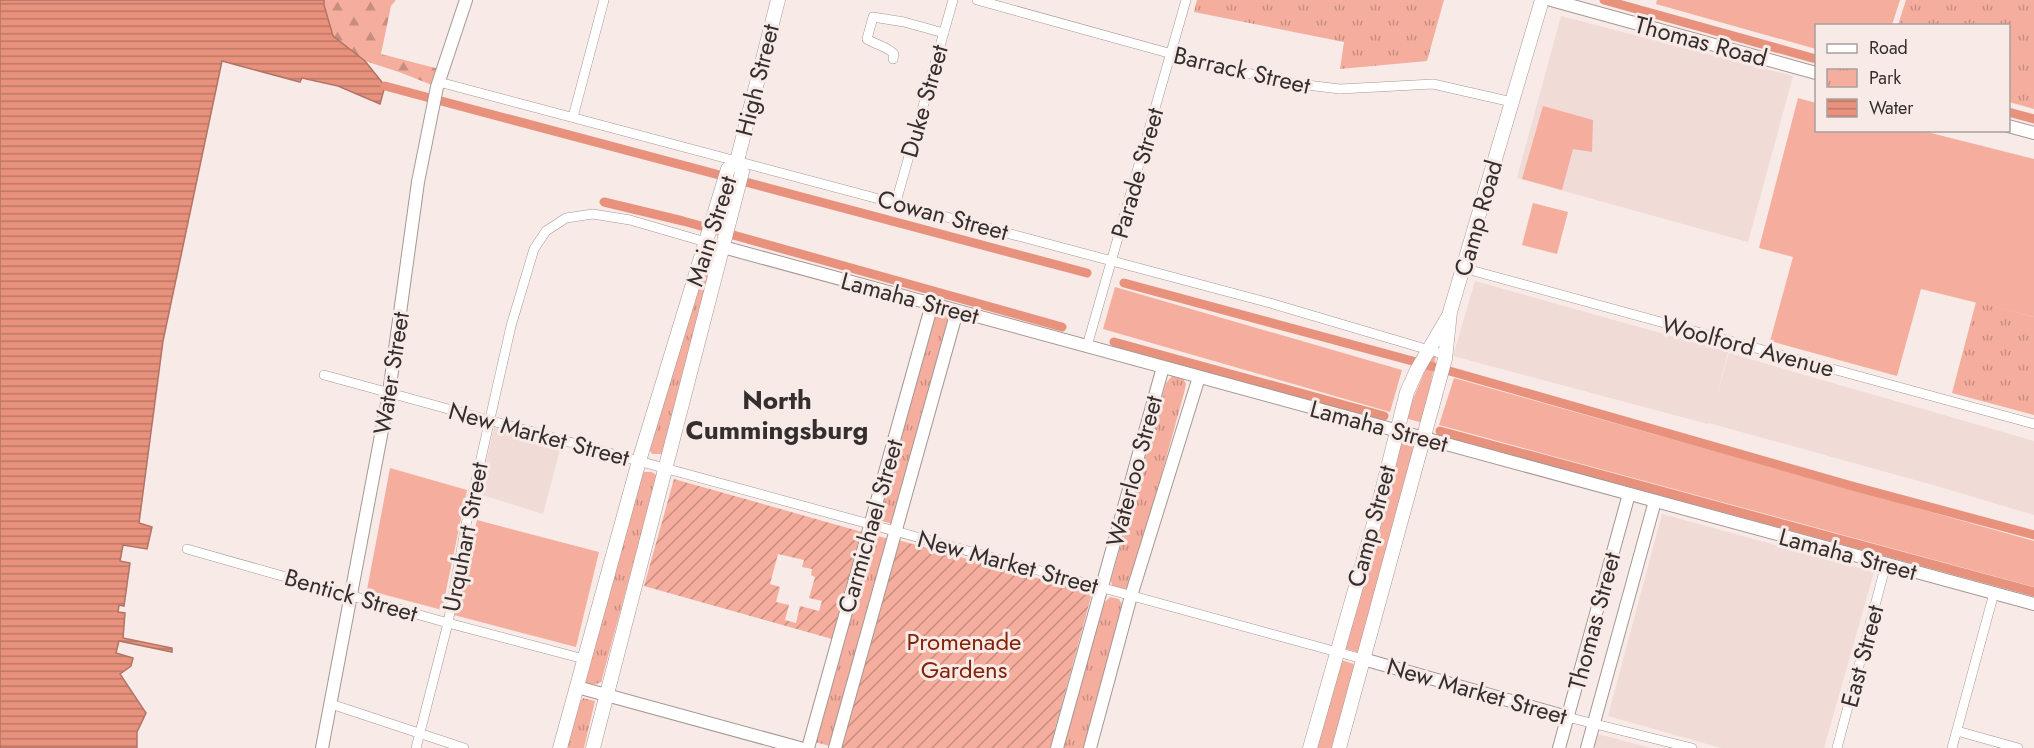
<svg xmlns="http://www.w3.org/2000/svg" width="2034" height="748" viewBox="0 0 2034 748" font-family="Jost,sans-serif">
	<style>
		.built { fill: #f0dbd7 }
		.grass { fill: #f5ae9d }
		.forest { fill: url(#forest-firs) }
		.park { fill: url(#park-tufts) }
		.garden { fill: url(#garden-furrows); fill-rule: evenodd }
		.water { fill: url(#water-rules); stroke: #b27465; stroke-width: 1.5 }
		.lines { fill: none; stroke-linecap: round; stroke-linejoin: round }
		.canal { stroke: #e8927d; stroke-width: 9 }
		.minor-casing { stroke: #a49895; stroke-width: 10 }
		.tertiary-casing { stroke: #a49895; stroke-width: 14 }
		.secondary-casing { stroke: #a49895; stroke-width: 15 }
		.minor { stroke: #fff; stroke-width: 9 }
		.tertiary { stroke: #fff; stroke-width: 12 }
		.secondary { stroke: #fff; stroke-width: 14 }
		.labels { text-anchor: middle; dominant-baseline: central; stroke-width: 6; stroke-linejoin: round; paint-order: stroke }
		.street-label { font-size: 24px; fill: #342f2e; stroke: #f7eae7 }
		.park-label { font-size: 24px; fill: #862207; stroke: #f7eae7 }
		.neighbourhood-label { font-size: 26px; font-weight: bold; fill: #342f2e; stroke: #f7eae7 }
	</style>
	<defs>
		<pattern id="forest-firs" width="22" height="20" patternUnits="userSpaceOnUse" patternTransform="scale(1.5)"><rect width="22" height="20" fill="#f5ae9d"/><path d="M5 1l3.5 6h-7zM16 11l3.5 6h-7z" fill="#c78e80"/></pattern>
		<pattern id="park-tufts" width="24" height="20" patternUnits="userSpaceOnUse" patternTransform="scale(1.5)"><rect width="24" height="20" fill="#f5ae9d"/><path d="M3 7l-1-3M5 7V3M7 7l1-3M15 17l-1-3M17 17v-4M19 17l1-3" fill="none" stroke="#c78e80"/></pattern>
		<pattern id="garden-furrows" width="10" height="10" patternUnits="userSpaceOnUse" patternTransform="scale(1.5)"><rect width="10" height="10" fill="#f5ae9d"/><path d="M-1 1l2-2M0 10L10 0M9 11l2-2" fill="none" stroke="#c78e80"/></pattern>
		<pattern id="water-rules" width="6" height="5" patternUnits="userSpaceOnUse" patternTransform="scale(1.5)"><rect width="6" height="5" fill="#e8927d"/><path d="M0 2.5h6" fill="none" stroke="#bd7867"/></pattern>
	</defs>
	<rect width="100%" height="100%" fill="#f7eae7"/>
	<g class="built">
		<path d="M1561 16 1793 76 1748 242 1517 178Z"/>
		<path d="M1475 281 1728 352 1717 395 1729 353 2034 441V515L1940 487 1709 423 1708 424 1453 356Z"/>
		<path d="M494 427 561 446 543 514 479 494Z"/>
		<path d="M1662 514 1874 572 1824 748H1721L1608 716Z"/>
		<path d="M1598 734 1651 748H1594Z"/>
	</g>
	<g class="grass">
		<path d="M1657 0H1900L1892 25 1816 26V49L1656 4Z"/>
		<path d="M1798 98 1816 103V130L1923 131 2034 159V317L1921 289 1897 376 1770 341 1793 257 1759 248Z"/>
		<path d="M1543 106 1593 120 1592 152 1573 149 1562 190 1522 179Z"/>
		<path d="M1533 203 1568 212 1557 254 1522 245Z"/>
		<path d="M1115 287 1402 370 1390 412 1103 329Z"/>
		<path d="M1440 335 1423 423 1405 418Z"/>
		<path d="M1454 378 2034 541V587L1439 425Z"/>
		<path d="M1398 441 1418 447 1360 653 1343 648Z"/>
		<path d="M390 468 467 490 442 610 367 590Z"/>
		<path d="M477 520 599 552 576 647 454 615Z"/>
		<path d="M1338 659 1357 665 1334 748H1314Z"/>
	</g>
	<path class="forest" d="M324 0H396L391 6 381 54 443 70 437 87 399 72 365 61 333 36 324 5Z"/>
	<g class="park">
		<path d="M1197 0H1444L1427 61 1340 69 1344 42 1194 12Z"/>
		<path d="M1906 0H2034V109L2009 102 2008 26 1898 25Z"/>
		<path d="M705 258 714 259 666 452 661 454H652L648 447Z"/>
		<path d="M1976 302 2034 317V415L1952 393Z"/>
		<path d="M935 312 950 317 893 524 878 520Z"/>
		<path d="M1173 375 1182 376 1186 384 1184 393 1136 568 1129 589 1125 591 1112 587 1111 580 1166 383Z"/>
		<path d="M644 472H652L656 475V480L601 682C596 685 590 686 585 682L641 476Z"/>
		<path d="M874 535 889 539 830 746 815 742Z"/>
		<path d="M1110 597 1119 599 1123 606 1121 615 1084 748H1062L1102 605Z"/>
		<path d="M583 698 595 701 584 748H567L580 702Z"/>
	</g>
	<g class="garden">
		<path d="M674 479 862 532 832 639 644 586ZM778 554 804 560 802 567 812 569 811 575 815 577 809 598 822 601 819 611 800 606 796 623 785 620 789 605 776 602 780 587 770 584Z"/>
		<path d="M898 540 1092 593 1050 748H842Z"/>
	</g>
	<path class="water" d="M0 0H324V5L333 36 365 61 385 86 380 104 338 86 302 78 300 82 222 61 163 341 139 523 152 527 147 549 123 545 120 561 130 563 124 606 119 605 118 612 125 613 123 638 172 648V652L119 641 116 653 133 658 131 666 120 674 146 713 137 732V748H0Z"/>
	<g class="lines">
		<g class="canal">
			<path d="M1604 0 1816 59"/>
			<path d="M385 86 1087 273"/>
			<path d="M2008 112 2034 119"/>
			<path d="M604 202 683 221 1062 327"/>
			<path d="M1124 283 1453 372 1852 486 2034 535"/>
			<path d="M1114 342 1384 416"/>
			<path d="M1440 431 2034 592"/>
		</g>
		<defs>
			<g id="minor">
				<path d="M977 0 1201 62 1290 83 1340 89 1433 84 1512 102"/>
				<path d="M893 59 894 54C887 46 876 45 867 39L873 17 904 22 944 33"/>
				<path d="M439 82 1270 303 1446 355"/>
				<path d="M573 117 604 0"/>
				<path d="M896 202 953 0"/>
				<path d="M1463 268 2034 424"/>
				<path d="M1087 346 1186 0"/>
				<path d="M324 375 1363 659"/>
				<path d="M187 549 448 623 584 659"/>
				<path d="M331 704 464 748"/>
				<path d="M1567 717 1692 748"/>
				<path d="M1957 731 2018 748"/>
				<path d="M416 748 448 623 467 520 511 326 534 249 546 231 566 218 593 214 630 220 723 247"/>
				<path d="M1837 748 1886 564"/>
				<path d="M1952 748 1994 593"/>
			</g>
			<g id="tertiary">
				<path d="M1551 0 1816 73"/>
				<path d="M2008 126 2034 133"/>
				<path d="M723 247 2034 604"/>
				<path d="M1363 659 1567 717"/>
				<path d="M577 687 800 748"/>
				<path d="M322 748 389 393 418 182 437 87 466 0"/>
				<path d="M808 748 932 304"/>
				<path d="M835 748 957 311"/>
				<path d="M1057 748 1163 367"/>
				<path d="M1090 748 1131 596 1199 377"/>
				<path d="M1559 748 1629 494"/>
				<path d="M1587 748 1655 501"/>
			</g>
			<g id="secondary">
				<path d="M737 161 778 0"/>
				<path d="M560 748 639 461 728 169 737 161"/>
				<path d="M593 748 742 172 737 161"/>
				<path d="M1310 748 1373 527 1407 392 1417 370 1448 317"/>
				<path d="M1339 748 1445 359 1450 312 1542 0"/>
			</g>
		</defs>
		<use href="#minor" class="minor-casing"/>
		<use href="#tertiary" class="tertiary-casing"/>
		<use href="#secondary" class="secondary-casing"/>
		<use href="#minor" class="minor"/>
		<use href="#tertiary" class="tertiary"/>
		<use href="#secondary" class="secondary"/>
	</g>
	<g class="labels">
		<g class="street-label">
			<text transform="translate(1701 41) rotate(15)">Thomas Road</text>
			<text transform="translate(1242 70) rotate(13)">Barrack Street</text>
			<text transform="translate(757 80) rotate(-76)">High Street</text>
			<text transform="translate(924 101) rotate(-74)">Duke Street</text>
			<text transform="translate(1137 173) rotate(-74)">Parade Street</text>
			<text transform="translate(943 215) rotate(15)">Cowan Street</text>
			<text transform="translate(1478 218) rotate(-74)">Camp Road</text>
			<text transform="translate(711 231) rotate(-72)">Main Street</text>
			<text transform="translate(910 298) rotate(15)">Lamaha Street</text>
			<text transform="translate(1748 346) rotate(15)">Woolford Avenue</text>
			<text transform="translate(391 373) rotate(-81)">Water Street</text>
			<text transform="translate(1379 426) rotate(15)">Lamaha Street</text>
			<text transform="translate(539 434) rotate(15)">New Market Street</text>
			<text transform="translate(1134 471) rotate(-75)">Waterloo Street</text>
			<text transform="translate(870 526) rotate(-74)">Carmichael Street</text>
			<text transform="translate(1371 526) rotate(-75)">Camp Street</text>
			<text transform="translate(465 537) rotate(-79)">Urquhart Street</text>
			<text transform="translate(1848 554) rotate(15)">Lamaha Street</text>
			<text transform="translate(1008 562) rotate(15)">New Market Street</text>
			<text transform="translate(351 595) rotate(16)">Bentick Street</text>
			<text transform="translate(1594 621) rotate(-75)">Thomas Street</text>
			<text transform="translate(1862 656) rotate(-75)">East Street</text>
			<text transform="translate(1477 691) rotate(16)">New Market Street</text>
		</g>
		<g class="park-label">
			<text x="964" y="641">Promenade<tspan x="964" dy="28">Gardens</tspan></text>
		</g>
		<g class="neighbourhood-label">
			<text x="777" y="400">North<tspan x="777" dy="30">Cummingsburg</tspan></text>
		</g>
	</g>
	<rect x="1815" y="24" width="195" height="108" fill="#f7eae7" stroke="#a99f9d" stroke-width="1.5"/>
	<rect x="1827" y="44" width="30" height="9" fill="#ffffff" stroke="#a99f9d" stroke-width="1.5"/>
	<text x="1869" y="54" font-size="18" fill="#342f2e">Road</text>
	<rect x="1827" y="69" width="30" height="18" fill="url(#park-tufts)" stroke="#a99f9d" stroke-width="1.5"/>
	<text x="1869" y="84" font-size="18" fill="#342f2e">Park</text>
	<rect x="1827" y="99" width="30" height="18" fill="url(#water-rules)" stroke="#a99f9d" stroke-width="1.5"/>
	<text x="1869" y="114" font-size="18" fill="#342f2e">Water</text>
</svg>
